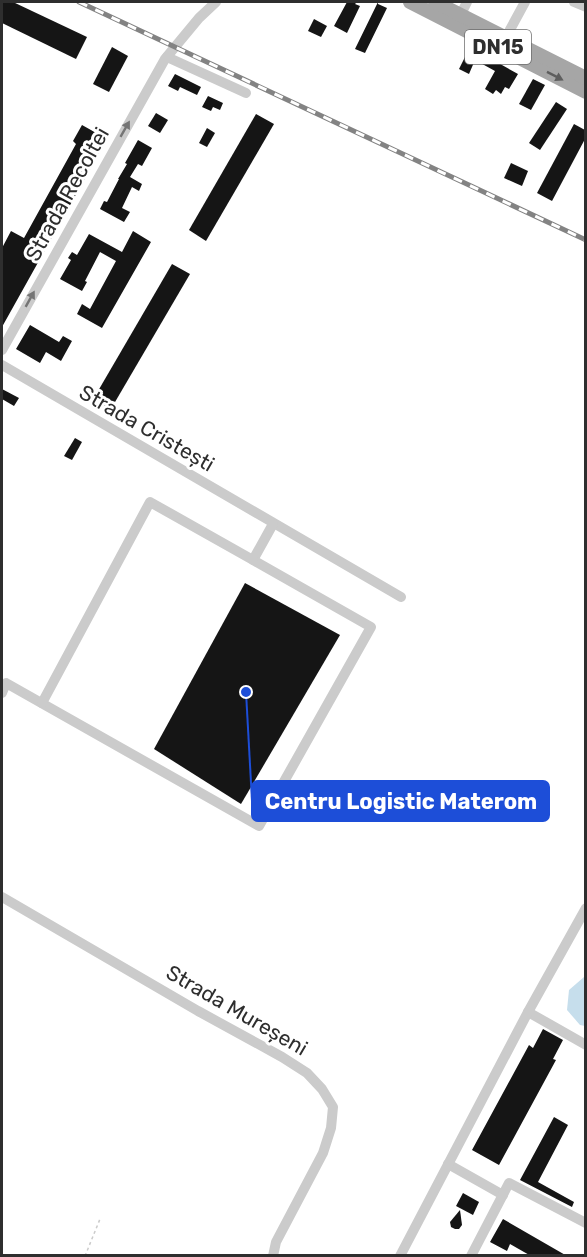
<svg xmlns="http://www.w3.org/2000/svg" width="587" height="1257" viewBox="0 0 587 1257" font-family="Rubik,sans-serif">
	<style>
		.water { fill: #c6deec }
		.building { fill: #151515 }
		.lines { fill: none; stroke-linecap: round; stroke-linejoin: round }
		.path { stroke: #cbcbcb; stroke-width: 1.5; stroke-dasharray: 3 3; stroke-linecap: butt }
		.minor { stroke: #cbcbcb; stroke-width: 10 }
		.major { stroke: #a6a6a6; stroke-width: 14 }
		.rail-casing { stroke: #838383; stroke-width: 5 }
		.rail { stroke: #fff; stroke-width: 3; stroke-dasharray: 9; stroke-linecap: butt }
		.oneway { fill: #5e5e5e }
		.oneway2 { fill: #757575 }
		.labels { text-anchor: middle; dominant-baseline: central; stroke-width: 6; stroke-linejoin: round; paint-order: stroke }
		.shield { fill: #fff; stroke: #6d6d6d; stroke-width: 1.5 }
		.shield-label { font-size: 20px; font-weight: bold; fill: #2e2e2e }
		.street-label { font-size: 21px; fill: #2e2e2e; stroke: #fff }
		.leader { fill: none; stroke: #1d4ed8; stroke-width: 2 }
		.callout-dot { fill: #1d4ed8; stroke: #fff; stroke-width: 2 }
		.callout { fill: #1d4ed8; stroke: #1d4ed8; stroke-width: 2 }
		.callout-label { font-size: 22px; text-anchor: middle; font-weight: bold; fill: #fff }
	</style>
	<rect width="100%" height="100%" fill="#fff"/>
	<path class="water" d="M584 977H586L585 1026 580 1025 567 1010 569 990Z"/>
	<g class="building">
		<path d="M2 2H13L87 37 76 59 2 23Z"/>
		<path d="M347 2H357L355 4 360 6 347 33 334 26Z"/>
		<path d="M378 2V4L387 8 365 53 355 49Z"/>
		<path d="M314 19 327 26 321 37 308 31Z"/>
		<path d="M112 47 128 56 109 92 93 84Z"/>
		<path d="M470 47 518 74 509 89 505 87 501 94 496 90 493 94 485 89 495 71 475 60 469 74 459 69Z"/>
		<path d="M175 74 201 87 197 95 180 87 178 91 168 86Z"/>
		<path d="M533 79 545 85 531 110 519 104Z"/>
		<path d="M208 96 223 103 220 110 213 107 211 111 202 107Z"/>
		<path d="M556 102 567 109 540 150 529 143Z"/>
		<path d="M156 113 168 120 160 133 148 126Z"/>
		<path d="M256 114 274 124 206 241 189 230Z"/>
		<path d="M574 124 585 130V139L552 201 537 193Z"/>
		<path d="M82 125 107 139 2 327V248L11 231 24 238 76 144 73 141Z"/>
		<path d="M207 128 215 133 207 147 199 143Z"/>
		<path d="M138 140 152 148 142 166 138 164 130 177 142 184 139 191 132 187 122 208 130 212 124 222 100 209 104 201 107 202 119 179H118L127 164 125 163Z"/>
		<path d="M511 163 528 171 522 186 504 178Z"/>
		<path d="M133 231 151 242 102 328 77 314 82 304 90 309 116 261 100 252 85 281 87 282 82 291 60 279 71 260 68 258 72 252 77 255 89 234 122 252Z"/>
		<path d="M172 264 190 274 108 414 91 403Z"/>
		<path d="M30 325 59 342 63 336 72 341 61 361 46 352 40 363 16 349Z"/>
		<path d="M2 389 19 398 14 406 2 399Z"/>
		<path d="M75 438 82 442 72 460 64 456Z"/>
		<path d="M245 583 340 635 241 804 154 749Z"/>
		<path d="M543 1029 563 1040 553 1059 556 1060 499 1165 472 1150 529 1045 533 1048Z"/>
		<path d="M554 1117 568 1125 538 1182 574 1202 572 1207 520 1180Z"/>
		<path d="M463 1193 479 1202 473 1215 456 1206Z"/>
		<path d="M460 1210 462 1225 459 1229H455L451 1227 450 1222Z"/>
		<path d="M503 1219 567 1256H531L510 1244 507 1251 490 1242Z"/>
	</g>
	<g class="lines">
		<path class="path" d="M85 1256 100 1219"/>
		<g class="minor">
			<path d="M574 2 586 7"/>
			<path d="M458 20 467 2"/>
			<path d="M506 37 525 2"/>
			<path d="M167 57 246 93"/>
			<path d="M2 350 165 59 199 18 216 2"/>
			<path d="M2 365 401 597"/>
			<path d="M2 693 6 683 259 826 371 627 253 560 273 524"/>
			<path d="M42 703 150 502 253 560"/>
			<path d="M2 897 198 1011 282 1057 307 1073 322 1089 333 1107 331 1128 323 1153 276 1242 273 1256"/>
			<path d="M528 1012 586 1045"/>
			<path d="M448 1164 503 1195"/>
			<path d="M400 1256 528 1012 586 908"/>
			<path d="M471 1256 509 1183 586 1223"/>
		</g>
		<g class="major">
			<path d="M410 2 586 92"/>
			<path d="M435 2 586 78"/>
		</g>
		<defs>
			<path id="rail" d="M79 2 586 240"/>
		</defs>
		<use href="#rail" class="rail-casing"/>
		<use href="#rail" class="rail"/>
	</g>
	<defs><path id="oneway-solid" d="M-6-.8H1V-3.2L6.5 0L1 3.2V.8H-6Z" transform="scale(1.5)"/></defs>
	<use class="oneway" href="#oneway-solid" transform="translate(555 76) rotate(27)"/>
	<g class="oneway2">
		<use href="#oneway-solid" transform="translate(125 129) rotate(-60)"/>
		<use href="#oneway-solid" transform="translate(30 299) rotate(-61)"/>
	</g>
	<g class="labels">
		<rect class="shield" x="465" y="30" width="66" height="34" rx="4.5"/>
		<g class="shield-label">
			<text x="498" y="47">DN15</text>
		</g>
		<g class="street-label">
			<text transform="translate(67 194) rotate(-61)">Strada Recoltei</text>
			<text transform="translate(147 428) rotate(30)">Strada Cristești</text>
			<text transform="translate(237 1010) rotate(30)">Strada Mureșeni</text>
		</g>
	</g>
	<path class="leader" d="M246 692L252 801"/>
	<circle class="callout-dot" cx="246" cy="692" r="6"/>
	<rect class="callout" x="252" y="781" width="297" height="40" rx="6"/>
	<g class="callout-label">
		<text x="401" y="809">Centru Logistic Materom</text>
	</g>
	<rect width="587" height="1257" fill="none" stroke="#2e2e2e" stroke-width="6"/>
</svg>
